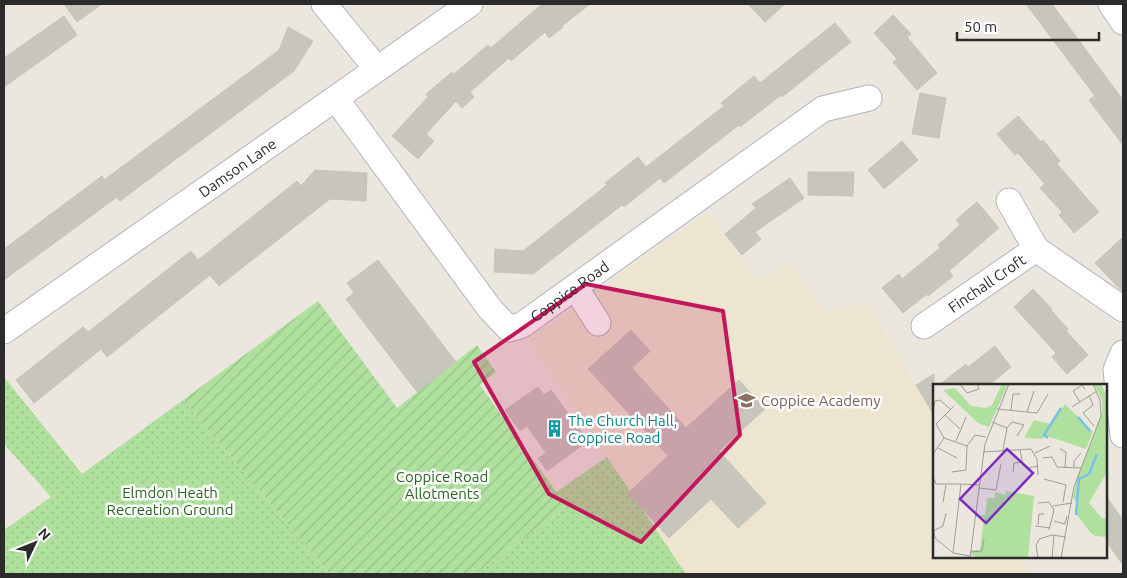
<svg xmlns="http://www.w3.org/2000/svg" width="1127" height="578" viewBox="0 0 1127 578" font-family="Ubuntu,sans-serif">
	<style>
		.education { fill: #ede5cf }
		.park { fill: url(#park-dots) }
		.garden { fill: url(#garden-furrows) }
		.building { fill: #c8c5bd; stroke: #c8c3b8 }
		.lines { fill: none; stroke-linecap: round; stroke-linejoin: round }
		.minor-casing { stroke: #b2b3be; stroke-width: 27 }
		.minor { stroke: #fff; stroke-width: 25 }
		.marked { fill: #c2185b; fill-opacity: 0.2; stroke: #c2185b; stroke-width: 4; stroke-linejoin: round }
		.labels { text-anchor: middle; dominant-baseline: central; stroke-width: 5; stroke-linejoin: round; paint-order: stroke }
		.street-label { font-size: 15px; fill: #2b2b2b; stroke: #fff }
		.education-label { font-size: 15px; fill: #785e54; stroke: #fff; text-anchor: start }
		.culture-label { font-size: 15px; fill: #0d838f; stroke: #fff; text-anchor: start }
		.park-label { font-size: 15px; fill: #28651f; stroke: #fff }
		.inset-river { fill: none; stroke: #78c1e8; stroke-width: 2.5 }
		.inset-road { fill: none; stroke: #9f9c96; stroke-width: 1 }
		.view { fill: #7b2cbf; fill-opacity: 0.15; stroke: #7b2cbf; stroke-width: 2.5 }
		.inset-edge { fill: none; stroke: #2b2b2b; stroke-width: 2.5 }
	</style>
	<defs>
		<pattern id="park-dots" width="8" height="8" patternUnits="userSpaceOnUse" patternTransform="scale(1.25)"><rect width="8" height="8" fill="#afe09e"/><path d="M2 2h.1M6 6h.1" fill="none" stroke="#97c088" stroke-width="1.8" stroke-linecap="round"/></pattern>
		<pattern id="garden-furrows" width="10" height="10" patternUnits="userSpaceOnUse" patternTransform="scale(1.25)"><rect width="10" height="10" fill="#afe09e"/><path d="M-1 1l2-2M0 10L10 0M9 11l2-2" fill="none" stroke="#97c088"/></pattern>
	</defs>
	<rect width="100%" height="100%" fill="#ece7de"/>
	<path class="education" d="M707 212 759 283 789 261 827 313 866 302 934 415V557H1021L1031 574H686L528 340Z"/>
	<g class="park">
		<path d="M4 377 82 474 183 400 330 574H4V530L51 497 4 444Z"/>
		<path d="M607 457 686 574H475L567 507 556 492Z"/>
	</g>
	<path class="garden" d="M318 301 397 408 477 345 496 372 480 385 567 507 475 574H330L183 400Z"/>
	<g class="building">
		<path d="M64 4H102L77 22Z"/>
		<path d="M542 4H590L562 26 563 27 549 38 545 32 511 61 509 58 470 92 474 97 462 108 456 101 426 134 434 141 418 159 392 136 428 97 426 94 452 72 454 74 488 45 491 48Z"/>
		<path d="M748 4H785L765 22Z"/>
		<path d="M1026 4H1052L1123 100V145L1089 100 1095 96Z"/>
		<path d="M893 15 911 34 907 37 937 73 917 90 893 62 897 59 874 33Z"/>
		<path d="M64 16 77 35 4 87V58Z"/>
		<path d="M835 23 851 42 782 97 781 95 740 127 739 125 664 183 660 178 624 207 622 205 533 274 494 272 495 249 523 251 607 185 605 183 638 157 646 167 724 106 721 103 754 76 760 83Z"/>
		<path d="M288 27 313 41 294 71 120 201 117 197 4 280V249L102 176 104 180 279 50Z"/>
		<path d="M920 93 946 98 939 138 912 134Z"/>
		<path d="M1018 116 1041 142 1043 140 1060 161 1057 164 1099 212 1074 233 1059 215 1062 212 1040 188 1045 184 1018 153 1015 155 997 134Z"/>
		<path d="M902 141 918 160 884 189 868 170Z"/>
		<path d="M315 170 367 173 366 201 330 199 219 286 210 275 107 357 101 349 34 403 16 380 83 327 88 332 191 251 198 260 297 181 301 186Z"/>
		<path d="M808 172H854L853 196 808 195Z"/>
		<path d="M790 178 804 198 755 232 761 239 742 255 725 234 756 208 752 204Z"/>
		<path d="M977 202 999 228 949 271 953 276 928 296 927 294 903 313 882 288 899 274 902 279 940 248 938 245 960 225 956 220Z"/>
		<path d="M1123 237V292L1095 263Z"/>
		<path d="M378 260 456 362 417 392 346 299 354 293 347 283Z"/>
		<path d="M1033 289 1052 309 1051 310 1068 329 1066 331 1088 355 1067 374 1052 357 1056 353 1014 307Z"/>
		<path d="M631 330 650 351 632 368 686 428 739 380 765 409 719 451 766 503 738 528 711 499 669 538 628 493 668 456 588 369Z"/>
		<path d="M995 346 1011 367 988 386H938L966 364 968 367Z"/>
		<path d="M934 374V415L916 385Z"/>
		<path d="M538 387 544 395 551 390 588 441 547 471 538 458 546 453 527 426 520 431 505 410Z"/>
		<path d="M1106 496 1123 520V565L1106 541Z"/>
	</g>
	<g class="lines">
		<defs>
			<g id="minor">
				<path d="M324 4 377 69"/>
				<path d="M1111 4 1123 22"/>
				<path id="s1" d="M336 99 490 309 509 329 522 325 823 109 869 98"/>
				<path d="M1009 201 1036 249"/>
				<path d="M575 287 598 323"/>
				<path id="s2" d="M924 326 1036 249 1123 309"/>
				<path id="s3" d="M4 331 470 4"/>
				<path d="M1123 353 1116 370 1123 435"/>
			</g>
		</defs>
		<use href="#minor" class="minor-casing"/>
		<use href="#minor" class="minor"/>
	</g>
	<path class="marked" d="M586 284 723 311 740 435 641 542 549 494 474 362Z"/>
	<defs>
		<symbol id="school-bare" viewBox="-9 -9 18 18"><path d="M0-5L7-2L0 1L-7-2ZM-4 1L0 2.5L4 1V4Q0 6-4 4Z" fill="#8d6e63" stroke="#fff" stroke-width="2.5" paint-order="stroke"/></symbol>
		<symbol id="building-bare" viewBox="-9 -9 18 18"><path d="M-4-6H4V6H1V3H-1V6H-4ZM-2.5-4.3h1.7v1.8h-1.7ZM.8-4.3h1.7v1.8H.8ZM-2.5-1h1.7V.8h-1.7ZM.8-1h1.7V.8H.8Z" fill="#0f9aa8" stroke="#fff" stroke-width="2.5" paint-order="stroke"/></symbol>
	</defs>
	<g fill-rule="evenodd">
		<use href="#school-bare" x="734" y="388" width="25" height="25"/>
		<use href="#building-bare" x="542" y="416" width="25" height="25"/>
	</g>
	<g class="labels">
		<g class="street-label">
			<text stroke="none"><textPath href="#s3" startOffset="285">Damson Lane</textPath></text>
			<text stroke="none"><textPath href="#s2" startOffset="76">Finchall Croft</textPath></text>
			<text stroke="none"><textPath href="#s1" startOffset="360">Coppice Road</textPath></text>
		</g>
		<g class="education-label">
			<text x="761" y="400">Coppice Academy</text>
		</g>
		<g class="culture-label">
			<text x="568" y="420">The Church Hall,<tspan x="568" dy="17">Coppice Road</tspan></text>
		</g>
		<g class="park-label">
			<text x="442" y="476">Coppice Road<tspan x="442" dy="17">Allotments</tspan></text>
			<text x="170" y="492">Elmdon Heath<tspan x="170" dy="17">Recreation Ground</tspan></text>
		</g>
	</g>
	<g transform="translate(933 384)">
		<rect width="174" height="174" fill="#ece7de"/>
		<path d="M69 0H75L56 43 45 39 10 6 22 4 38 22 53 24 59 21ZM161 0H168L174 12V88L156 119 169 134 174 135V153L162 152 157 148 142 128 145 120 140 114 144 93 169 29V16ZM132 20 160 48 153 65 111 51Z" fill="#afe09e"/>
		<path d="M101 36 118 40 110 55 91 54ZM73 107 101 112 95 174H49L38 171 39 166H47L51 134 43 133V131H52L53 124 72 125Z" fill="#afe09e"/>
		<path d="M62 108 73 111 72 125 53 124 54 114H62Z" fill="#afe09e"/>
		<path class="inset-river" d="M145 33 157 47M115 54 111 51 128 24M143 131 146 95 156 90 164 70"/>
		<path class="inset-road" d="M27 0 34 9 46 5 44 0M156 11 160 21 150 29 161 42M147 18 140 7 149 1 152 5M139 23 164 7M64 25 104 29 115 10M0 26 2 17 7 16 18 26M78 26 80 10H87M94 28 101 7M12 31 27 45M59 38 74 44M11 54 3 40 21 22M23 57 33 33M5 64 24 74M127 65 133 68 132 84M70 66 74 44 79 38 91 41 84 52M87 66 90 81 96 84 105 82M50 68 98 65 104 75 105 91M102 69 117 62M0 70 11 54 34 62 42 51 53 53M110 74 119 73 124 83 148 84M141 83V77L148 69M19 88 33 86 34 62M80 88 81 79 89 78M0 93 3 100H28M111 95 133 101 130 118M46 104 63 106 68 80M10 118 13 101M105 119 116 118 121 126 116 146M120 122 139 119M121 137 132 140 134 132M105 141 106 130H111M102 142 117 144M0 144 2 154 20 169 37 172M0 147 10 142 13 129M37 168 49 167 51 155M20 169 28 100 46 101M37 174 52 60 76 0M105 174 103 162 106 155 119 151 133 153M119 174 121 151M128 174 141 103 168 32 167 16 160 0"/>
		<path class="view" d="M74 65 100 89 53 139 27 115Z"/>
		<rect width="174" height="174" class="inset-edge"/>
	</g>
	<rect width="1127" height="578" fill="none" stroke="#2b2b2b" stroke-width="10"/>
	<g transform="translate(35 543) rotate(47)" stroke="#ffffff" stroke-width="4" paint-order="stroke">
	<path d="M0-4L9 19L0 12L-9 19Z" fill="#2b2b2b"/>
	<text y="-8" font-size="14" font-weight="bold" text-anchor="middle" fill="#2b2b2b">N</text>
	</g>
	<path d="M957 32v8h142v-8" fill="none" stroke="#2b2b2b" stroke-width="2.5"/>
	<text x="964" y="32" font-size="15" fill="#2b2b2b" stroke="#ffffff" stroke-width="4" paint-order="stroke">50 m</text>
</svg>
